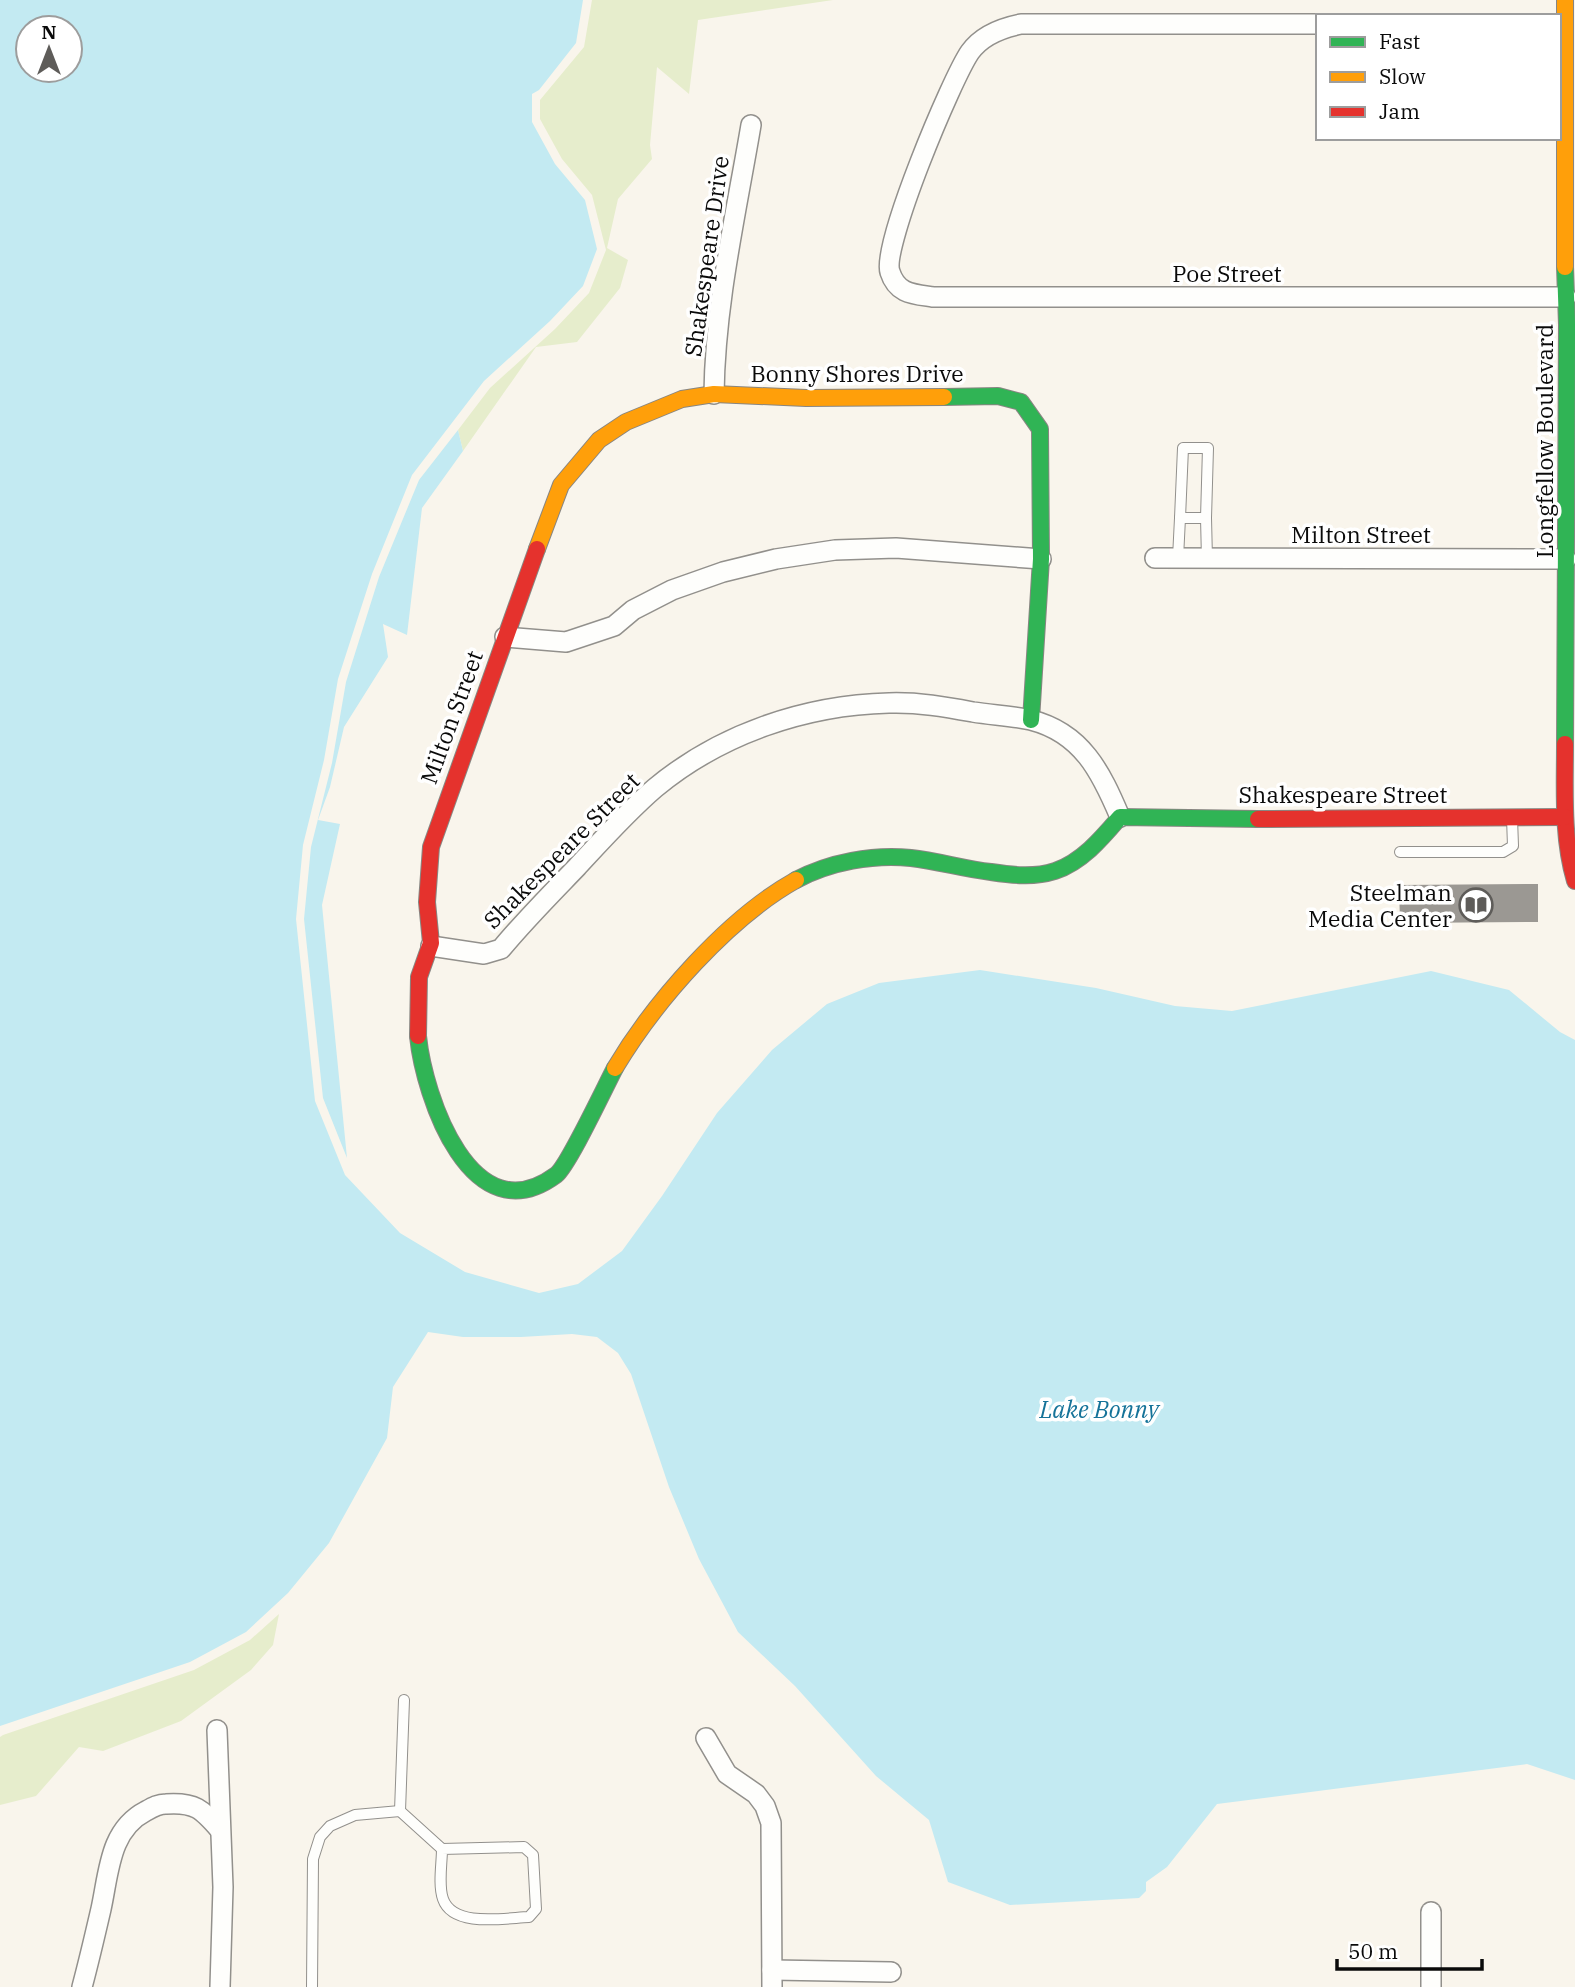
<svg xmlns="http://www.w3.org/2000/svg" width="1575" height="1987" viewBox="0 0 1575 1987" font-family="'IBM Plex Serif',serif">
	<style>
		.green { fill: #e6edcc }
		.water { fill: #c3eaf2; fill-rule: evenodd }
		.building { fill: #9b9893 }
		.lines { fill: none; stroke-linecap: round; stroke-linejoin: round }
		.lane-casing { stroke: #92908c; stroke-width: 12 }
		.street-casing { stroke: #92908c; stroke-width: 22 }
		.fast-casing { stroke: #888682; stroke-width: 18 }
		.slow-casing { stroke: #888682; stroke-width: 18 }
		.jam-casing { stroke: #888682; stroke-width: 18 }
		.lane { stroke: #fefefc; stroke-width: 10 }
		.street { stroke: #fefefc; stroke-width: 19 }
		.fast { stroke: #30b455; stroke-width: 16 }
		.slow { stroke: #ff9f0a; stroke-width: 16 }
		.jam { stroke: #e5322d; stroke-width: 16 }
		.labels { text-anchor: middle; dominant-baseline: central; stroke-width: 7; stroke-linejoin: round; paint-order: stroke }
		.street-label { font-size: 23px; fill: #0a0a0a; stroke: #fff }
		.poi-label { font-size: 23px; fill: #0a0a0a; stroke: #fff; text-anchor: end }
		.water-label { font-size: 24px; font-style: italic; fill: #157399; stroke: #fff }
	</style>
	<rect width="100%" height="100%" fill="#f9f5ec"/>
	<g class="green">
		<path d="M592 0H833L698 20 689 94 657 67 650 145 652 159 618 199 607 248 628 260 620 288 577 342 536 347 463 451 458 430 490 388 555 329 589 293 606 250 592 195 562 159 540 119V100L584 47Z"/>
		<path d="M279 1614 273 1645 251 1670 181 1721 103 1751 79 1747 36 1796 0 1805V1737L3 1735 194 1670 250 1640Z"/>
	</g>
	<g class="water">
		<path d="M0 0H583L576 43 539 90 532 94V122L555 164 585 200 597 249 583 286 550 321 484 381 412 475 372 574 338 679 324 760 303 845 296 919 315 1101 345 1175 400 1233 465 1272 539 1293 578 1284 622 1251 662 1196 717 1113 772 1050 827 1004 879 983 980 970 1096 988 1175 1006 1232 1011 1431 971 1509 990 1560 1032 1575 1040V1780L1527 1764 1217 1804 1167 1867 1146 1882V1891L1139 1898 1010 1905 948 1882 929 1820 876 1776 795 1686 738 1632 699 1559 669 1487 631 1374 618 1353 597 1337 572 1334 521 1337H463L428 1332 393 1387 387 1438 329 1543 288 1593 246 1632 190 1662 0 1726ZM28 28H70V70H28Z"/>
		<path d="M458 430 463 451 422 508 407 635 383 624 388 657 344 727 330 787 318 820 340 824 322 905 347 1158 323 1098 304 919 311 847 332 763 346 682 379 577 419 480Z"/>
	</g>
	<path class="building" d="M1538 884V922L1400 923 1399 885Z"/>
	<g class="lines">
		<defs>
			<g id="lane">
				<path d="M1180 518 1183 448H1208L1206 518"/>
				<path d="M1178 558 1180 518H1206L1207 559"/>
				<path d="M1400 852H1503L1513 846 1512 818"/>
				<path d="M404 1700 400 1811 442 1849C442 1863 438 1885 443 1899 453 1928 505 1918 529 1917L536 1909 533 1855 524 1847 442 1849"/>
				<path d="M312 1987 313 1859 320 1837 330 1826 355 1815 400 1811"/>
			</g>
			<g id="street">
				<path d="M1318 24H1021C1001 28 982 35 970 52 952 78 881 247 890 272 897 294 913 294 933 297H1566"/>
				<path d="M714 394C715 304 736 214 751 125"/>
				<path d="M1155 558 1566 559"/>
				<path d="M505 637 566 642 614 626 633 610 672 590 723 572 776 559 835 550 896 548 1041 559"/>
				<path d="M431 946 484 954 501 949C525 920 551 894 577 867 602 840 627 812 655 788 720 734 805 705 889 703 918 702 946 707 973 712 992 715 1013 716 1031 720 1082 733 1101 772 1120 817"/>
				<path d="M217 1730 223 1887 220 1987"/>
				<path d="M706 1738 727 1774 756 1794 765 1806 771 1823 772 1987"/>
				<path d="M1431 1912V1987"/>
				<path d="M772 1970 891 1972"/>
				<path d="M82 1987C89 1961 95 1935 101 1909 109 1873 109 1830 146 1811 153 1807 158 1804 166 1804 195 1802 202 1809 220 1830"/>
			</g>
			<g id="fast">
				<path d="M1565 267 1567 325 1565 744"/>
				<path d="M944 397 998 396 1021 402 1040 429 1041 559 1031 720"/>
				<path d="M796 880C830 862 873 854 911 858 938 861 964 869 991 872 1012 875 1033 878 1055 871 1082 862 1102 838 1120 817L1258 819"/>
				<path d="M418 1036C424 1097 472 1237 556 1175 568 1166 605 1087 615 1068"/>
			</g>
			<g id="slow">
				<path d="M1565 0V267"/>
				<path d="M537 549 561 485 599 440 626 422 682 399 714 394 806 398 944 397"/>
				<path d="M615 1068C655 1001 728 918 796 880"/>
			</g>
			<g id="jam">
				<path d="M1565 744C1565 790 1562 837 1575 881"/>
				<path d="M1258 819 1565 817"/>
				<path d="M418 1036 419 977 431 943 427 902 431 847 537 549"/>
			</g>
		</defs>
		<use href="#lane" class="lane-casing"/>
		<use href="#street" class="street-casing"/>
		<use href="#fast" class="fast-casing"/>
		<use href="#slow" class="slow-casing"/>
		<use href="#jam" class="jam-casing"/>
		<use href="#lane" class="lane"/>
		<use href="#street" class="street"/>
		<use href="#fast" class="fast"/>
		<use href="#slow" class="slow"/>
		<use href="#jam" class="jam"/>
	</g>
	<defs>
		<symbol id="library-ring" viewBox="-11 -11 22 22"><circle r="9.5" fill="#fff" stroke="#5e5c59" stroke-width="1.5"/><path d="M-6-4Q-3-5.5-.7-3.5V5Q-3 3-6 4ZM6-4Q3-5.5 .7-3.5V5Q3 3 6 4Z" fill="#5e5c59"/></symbol>
	</defs>
	<g fill-rule="evenodd">
		<use href="#library-ring" x="1457" y="886" width="38" height="38"/>
	</g>
	<g class="labels">
		<g class="street-label">
			<text transform="translate(706 256) rotate(-82)">Shakespeare Drive</text>
			<text x="1227" y="273">Poe Street</text>
			<text x="857" y="373">Bonny Shores Drive</text>
			<text transform="translate(1544 441) rotate(-90)">Longfellow Boulevard</text>
			<text x="1361" y="534">Milton Street</text>
			<text transform="translate(451 717) rotate(-70)">Milton Street</text>
			<text x="1343" y="794">Shakespeare Street</text>
			<text transform="translate(561 850) rotate(-45)">Shakespeare Street</text>
		</g>
		<g class="poi-label">
			<text x="1452" y="892">Steelman<tspan x="1452" dy="26">Media Center</tspan></text>
		</g>
		<g class="water-label">
			<text x="1099" y="1409">Lake Bonny</text>
		</g>
	</g>
	<rect x="1316" y="14" width="245" height="126" fill="#ffffff" stroke="#9d9d9d" stroke-width="2"/>
	<rect x="1330" y="37" width="35" height="10" fill="#30b455" stroke="#9d9d9d" stroke-width="2"/>
	<text x="1379" y="49" font-size="21" fill="#0a0a0a">Fast</text>
	<rect x="1330" y="72" width="35" height="10" fill="#ff9f0a" stroke="#9d9d9d" stroke-width="2"/>
	<text x="1379" y="84" font-size="21" fill="#0a0a0a">Slow</text>
	<rect x="1330" y="107" width="35" height="10" fill="#e5322d" stroke="#9d9d9d" stroke-width="2"/>
	<text x="1379" y="119" font-size="21" fill="#0a0a0a">Jam</text>
	<g transform="translate(49 49)"><circle r="33" fill="#ffffff" stroke="#9d9d9d" stroke-width="2"/>
	<path d="M0-5L12 26L0 18L-12 26Z" fill="#5e5c59"/>
	<text y="-10" font-size="19" font-weight="bold" text-anchor="middle" fill="#0a0a0a">N</text>
	</g>
	<path d="M1337 1959v10h145v-10" fill="none" stroke="#0a0a0a" stroke-width="3.5"/>
	<text x="1348" y="1959" font-size="21" fill="#0a0a0a" stroke="#ffffff" stroke-width="5" paint-order="stroke">50 m</text>
</svg>
